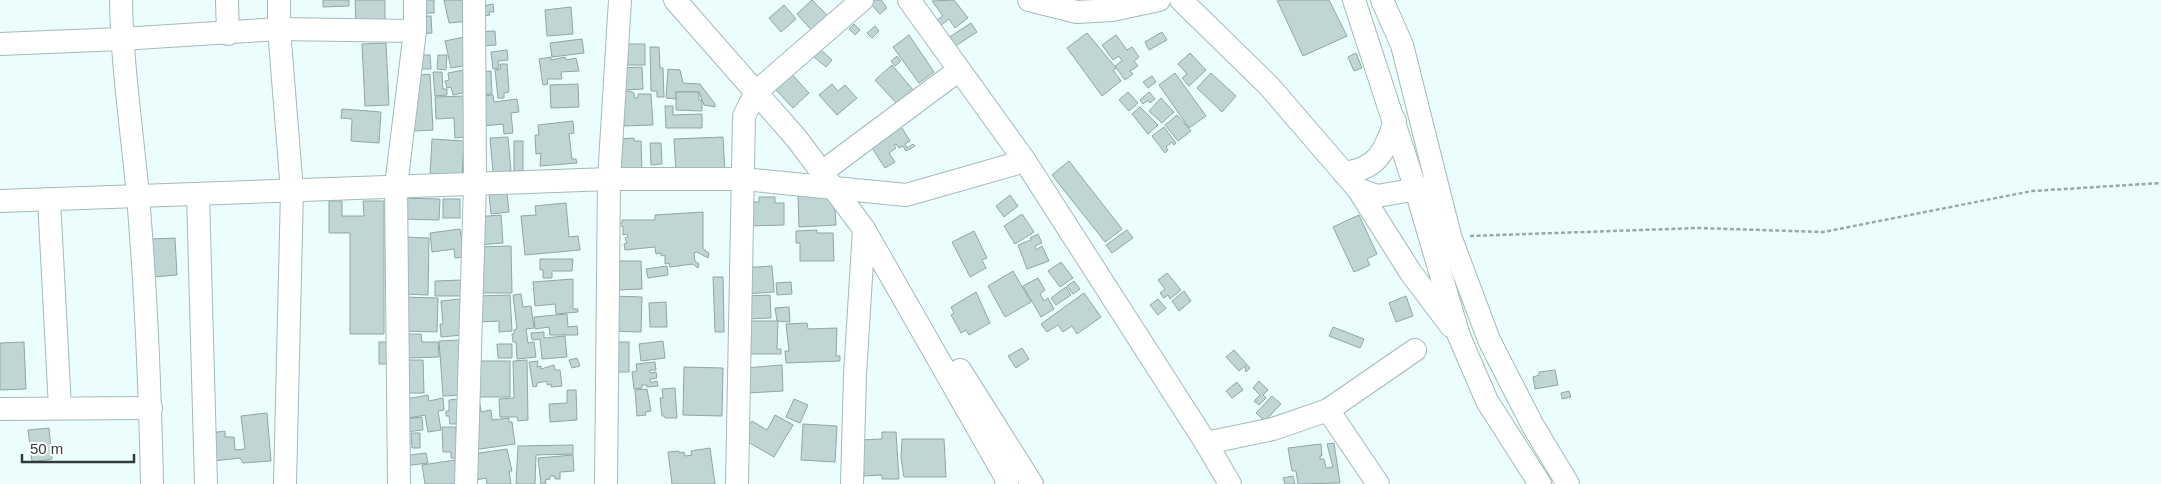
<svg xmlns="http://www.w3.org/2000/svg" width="2161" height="484" viewBox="0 0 2161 484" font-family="Helvetica,sans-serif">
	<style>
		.building { fill: #bfd6d5; stroke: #8fa6a5 }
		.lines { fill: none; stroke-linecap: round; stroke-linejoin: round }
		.minor-casing { stroke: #a3bab9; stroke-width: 24 }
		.path { stroke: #99a8a7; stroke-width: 2.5; stroke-dasharray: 4 2.5; stroke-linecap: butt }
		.minor { stroke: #fff; stroke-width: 22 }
	</style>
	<rect width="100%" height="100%" fill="#ebfefd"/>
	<g class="building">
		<path d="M323 0H349V6L323 7Z"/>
		<path d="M355 0H385V24H356Z"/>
		<rect x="416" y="0" width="18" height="13"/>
		<path d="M444 0H465L469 21 449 23Z"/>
		<path d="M812 0 831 19 815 34 797 14Z"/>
		<path d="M873 0H881L887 8 880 14 870 3Z"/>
		<path d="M954 0 968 18 955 28 949 19 941 25 937 20 943 16 932 1Z"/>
		<path d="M1277 0H1329L1347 36 1303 56Z"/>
		<path d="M493 4 494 12H489L490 15 485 16 478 7Z"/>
		<path d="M784 5 796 19 781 32 769 18Z"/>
		<path d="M571 7 573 34 547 36 545 10Z"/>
		<path d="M417 16H431L432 33 417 34Z"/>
		<path d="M971 23 977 32 951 49 945 40Z"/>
		<path d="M854 24 860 30 855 35 849 29Z"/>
		<path d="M875 26 879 31 872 38 867 33Z"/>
		<path d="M495 31 496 45 481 46 475 32Z"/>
		<path d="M1162 32 1167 40 1149 50 1145 42Z"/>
		<path d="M1087 33 1116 68 1113 70 1121 81 1102 96 1067 48Z"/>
		<path d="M909 35 934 72 919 83 893 47Z"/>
		<path d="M1116 35 1127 50 1132 47 1139 57 1134 61 1138 66 1130 71 1133 74 1125 80 1115 66 1122 61 1119 56 1113 60 1102 45Z"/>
		<path d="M464 37 469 65 451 68 445 41Z"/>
		<path d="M582 39 584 53 552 57 550 43Z"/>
		<path d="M386 43 389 105 365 106 362 44Z"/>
		<rect x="620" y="44" width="25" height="21"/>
		<path d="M650 47H659L660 68H663L664 97H657V91H651Z"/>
		<path d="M820 49 832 60 826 67 813 56Z"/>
		<path d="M507 50 508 60 498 61 499 68 493 69 491 52Z"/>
		<path d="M1190 53 1206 70 1189 86 1182 78 1187 74 1178 64Z"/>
		<path d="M1356 53 1362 68 1354 71 1348 57Z"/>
		<path d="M412 55H430L431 69H412Z"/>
		<path d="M438 55H447L446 70 437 69Z"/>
		<path d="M897 56 901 61 895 66 891 61Z"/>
		<path d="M551 57V60L565 57 566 60 576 58 579 71 561 72 562 79H547L548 84 543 85 539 59Z"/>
		<path d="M500 64H507L509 92 504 93V98H498L495 70 501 69Z"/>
		<path d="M892 65 914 91 898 105 875 80Z"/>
		<path d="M642 67 643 89 620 90 619 68Z"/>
		<path d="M668 69 680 70 683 83 700 84 715 104V107L704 105 699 92H676V99L666 98Z"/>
		<path d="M464 70 467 92 453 95 451 87 447 88 445 81 449 80 448 73Z"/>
		<path d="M491 71 492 94 478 95 476 72Z"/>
		<path d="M789 71 809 93 793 108 773 87Z"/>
		<path d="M433 72H442L443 89H447V95L435 96Z"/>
		<path d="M1175 73 1206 116 1189 128 1159 85Z"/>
		<path d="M1211 73 1236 96 1222 112 1197 88Z"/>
		<path d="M430 74 433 130 414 131 411 76Z"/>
		<path d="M1152 76 1156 82 1148 88 1143 82Z"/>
		<path d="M578 84 579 107 551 108 550 85Z"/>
		<path d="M832 84 838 91 845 85 857 98 837 115 819 95Z"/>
		<path d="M630 91 634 93 635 98H638V94H651L653 125 624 126 623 92Z"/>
		<path d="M676 92H699V100H702V111L676 110Z"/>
		<path d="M1128 92 1138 103 1129 111 1119 100Z"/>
		<path d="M1149 92 1155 99 1150 103 1148 100 1143 104 1140 100Z"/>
		<path d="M493 95 494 102 517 99 519 112 511 113 513 133 504 134 503 124 484 126 481 96Z"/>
		<path d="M465 96 466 137 455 138 454 118 436 119 435 97Z"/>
		<path d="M1161 98 1174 112 1162 123 1149 111Z"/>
		<path d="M665 106H673V115L702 114V128H666Z"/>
		<path d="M1140 107 1158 125 1148 134 1132 114Z"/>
		<path d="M342 109 381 112 379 143 351 141 352 119 341 118Z"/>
		<path d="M1177 115 1191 131 1178 141 1165 125Z"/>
		<path d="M573 121 574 133 569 134 572 159H576L577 163 540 166 541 153 536 154 535 135H539L538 125Z"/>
		<path d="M900 125 910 141 905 144 907 148 913 144 915 146 906 151 903 146 899 148 896 144 894 145 896 148 889 153 895 162 885 168 870 145Z"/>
		<path d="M1164 127 1176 143 1174 145 1172 142 1166 147 1168 150 1165 153 1152 136Z"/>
		<path d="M508 137 511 171 493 172 490 138Z"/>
		<path d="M723 137 725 172 676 174 674 139Z"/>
		<path d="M634 138V141H641L642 172 614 173 618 139Z"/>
		<path d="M432 139 464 141 462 178 430 176Z"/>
		<rect x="514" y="141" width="9" height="30"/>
		<path d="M650 143H661L662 164 651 165Z"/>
		<path d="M1069 161 1122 229 1105 242 1052 175Z"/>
		<path d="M507 193 509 212 491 214 489 194Z"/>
		<path d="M834 194 836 225 799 227 798 196Z"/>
		<path d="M1010 195 1018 206 1004 217 996 206Z"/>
		<path d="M759 197H775V203H784V225L750 226 749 202H759Z"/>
		<path d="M400 198 440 199 439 220 399 219Z"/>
		<rect x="443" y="199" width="17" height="19"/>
		<path d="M329 201H342V216H364L363 201H384V334H350V233H329Z"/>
		<path d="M566 203 569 237 578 236 580 250 525 255 521 216 536 215 535 206Z"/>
		<path d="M703 212V249L709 253 708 258 697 252 694 253 695 261 699 264 698 268 693 264 670 267 669 263 665 264V255L661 256V253L656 254 655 247 625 250 624 244 627 243 625 238 628 237 627 234 623 235V226H618L617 223H622V220H655V215Z"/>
		<path d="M1022 214 1034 232 1015 244 1004 226Z"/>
		<path d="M501 215 503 243 478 245 475 217Z"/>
		<path d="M1359 215 1377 254 1367 259 1370 265 1354 272 1333 227Z"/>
		<path d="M460 229 464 257 455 258 454 249 432 252 430 233Z"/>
		<path d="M817 230V233H833L834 261H800V243H796V231Z"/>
		<path d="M1127 230 1133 238 1112 253 1106 245Z"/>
		<path d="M974 231 987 258 982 260 986 268 970 277 952 242Z"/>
		<path d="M1038 234 1042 243 1035 246 1036 250 1042 246 1049 261 1027 269 1018 245 1031 240 1030 238Z"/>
		<path d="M404 237 429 238 428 295 402 294Z"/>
		<path d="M175 238 177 275 152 277 150 239Z"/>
		<path d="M511 246 512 293H476L475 247Z"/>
		<path d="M540 259H573L572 271H552V278H543V270H540Z"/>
		<path d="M618 261H641L642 289 618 290Z"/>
		<path d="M1061 262 1073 278 1060 287 1048 271Z"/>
		<path d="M667 266 668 275 648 278 646 269Z"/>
		<path d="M772 266 774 292 744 294 743 268Z"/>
		<path d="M1013 271 1031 302 1005 317 988 286Z"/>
		<path d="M1167 273 1181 290 1170 299 1168 295 1164 298 1160 293 1165 289 1158 280Z"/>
		<path d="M713 277H723L724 332H715Z"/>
		<path d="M1038 278 1045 290 1040 294 1044 301 1048 298 1054 309 1041 317 1023 286Z"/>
		<path d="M573 279V309H578V312L556 314 555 304 535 306 533 282Z"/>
		<path d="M463 280V296H435V281Z"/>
		<path d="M1074 281 1080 289 1073 294 1067 286Z"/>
		<path d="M791 282 792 294 777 295 776 283Z"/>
		<path d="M1066 287 1071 295 1056 305 1051 298Z"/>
		<path d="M1184 291 1191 301 1179 311 1172 301Z"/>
		<path d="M976 292 990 323 969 335 966 330 961 333 951 315 954 313 951 307Z"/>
		<path d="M1084 293 1101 317 1077 334 1072 326 1063 332 1058 325 1047 332 1041 324Z"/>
		<path d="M521 294 523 307 531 306 534 328 526 329 528 343 534 342 536 357 517 359 516 342H513L512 334H514V330L517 329 513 295Z"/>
		<path d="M510 295 512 331 499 332V321L478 322 477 296Z"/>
		<path d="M770 295 771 318 746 319 744 296Z"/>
		<path d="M612 296 642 297 641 332 611 331Z"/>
		<path d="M1406 296 1413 316 1396 322 1389 303Z"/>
		<path d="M403 297 438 298 437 332 403 331Z"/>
		<path d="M460 299 463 335 441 337 440 324H443L441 301Z"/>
		<path d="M1158 299 1166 308 1158 315 1150 305Z"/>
		<path d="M666 302 667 327H650L649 303Z"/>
		<path d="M789 307 790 322 777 321 775 308Z"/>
		<path d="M567 314 568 327 577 326 578 335H550L549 327 535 329 534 317Z"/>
		<path d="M748 321H778L777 349H781V354H748Z"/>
		<path d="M807 323 808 329 837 328 836 356H840V361L786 363 785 351H789L786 324Z"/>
		<path d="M1333 327 1364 339 1360 348 1329 336Z"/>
		<path d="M544 332V338L565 336 567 357 542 359 540 339 532 340 531 333Z"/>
		<path d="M407 334H421L422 342H438L439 357 406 358Z"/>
		<path d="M460 340 463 395 443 396 439 341Z"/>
		<path d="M663 341 665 358 641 361 639 344Z"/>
		<path d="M24 342 26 389 0 390V343Z"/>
		<rect x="379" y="342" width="9" height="22"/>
		<rect x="610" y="342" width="19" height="30"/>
		<path d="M497 344H512V358H498Z"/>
		<path d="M1022 348 1029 359 1016 368 1008 356Z"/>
		<path d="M1234 350 1250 368 1246 372 1245 366 1239 371 1226 357Z"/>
		<path d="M577 358 580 366 572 368 569 360Z"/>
		<path d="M399 360H423L424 393H400Z"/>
		<path d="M527 360 528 420 518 421 517 417H500L499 399 514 398 513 361Z"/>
		<rect x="474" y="361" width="36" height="36"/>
		<path d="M538 361 537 367 541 366V369L554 365 555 370H560L562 386 551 387V384L547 385V381L537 383V386L533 387 529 362Z"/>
		<path d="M655 362 656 370H650V373L656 372 657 378 650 379 651 383 657 381 658 386 647 387V385H642V388L634 389 632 372 637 371 636 364Z"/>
		<path d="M782 365 783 391 747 393 745 368Z"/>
		<path d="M684 367 723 368 722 416 683 415Z"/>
		<path d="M1555 370 1558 385 1535 389 1533 377 1539 375V372Z"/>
		<path d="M1259 381 1268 390 1263 395 1266 398 1259 405 1254 401 1260 395 1253 388Z"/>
		<path d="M1237 382 1243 390 1232 398 1226 391Z"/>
		<path d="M675 388 677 418H665L664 416H662L660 398H663L662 389Z"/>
		<path d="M647 389 651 411 645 412 646 415 637 416 635 390Z"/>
		<path d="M567 390H576L577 420 550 422 549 404 567 403Z"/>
		<path d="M1569 391 1571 397 1562 399 1561 393Z"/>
		<path d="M428 395 429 401 443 398 444 410 438 411 441 430 428 432 425 415 409 418 406 399Z"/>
		<path d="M1272 396 1281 404 1265 421 1256 413Z"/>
		<path d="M458 399 459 424H450L449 416H446V411H449V400Z"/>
		<path d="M794 399 808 405 800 423 786 417Z"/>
		<path d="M480 404 481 412 491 410 492 420 509 418V422H512L515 444 473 450 467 405Z"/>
		<path d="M267 413 271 461 243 463 240 458 213 461 210 433 225 431V437H234L235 450 245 449 241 416Z"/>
		<path d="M775 415 793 425 774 457 741 438 752 421 767 430Z"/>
		<path d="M422 417 423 430 405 432 403 419Z"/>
		<path d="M803 424 837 426 835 462 801 460Z"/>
		<path d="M442 427H456L457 458H451V452H443Z"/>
		<path d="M49 428 52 459 32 462 28 430Z"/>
		<path d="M882 432H896L899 479H882V475L864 476 861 440 882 439Z"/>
		<path d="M411 433H420V448H412Z"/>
		<path d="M902 439H944L946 477H904L901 458Z"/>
		<path d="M1334 443 1340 483 1298 484 1296 471H1292L1288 448 1321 444 1322 456H1320V459H1324L1326 468 1333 467 1327 444Z"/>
		<path d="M573 445V454L536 455 535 484H516L518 446Z"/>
		<path d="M710 448 715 484H672L668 452 679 451V453L684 452 685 456 692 455 691 451Z"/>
		<path d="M507 449 512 471H509L511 484H487L486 478 476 480 472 454Z"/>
		<path d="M426 453 428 463 404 466 403 456Z"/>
		<path d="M573 455 574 471 560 472V479H555V476H550V479L545 480 546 484H541L538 458Z"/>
		<path d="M455 460 458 484H425L422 465Z"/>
		<path d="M1293 476 1295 484H1285L1283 478Z"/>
	</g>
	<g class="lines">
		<defs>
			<g id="minor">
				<path d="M121 0C122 66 132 131 138 196 146 292 150 388 152 484"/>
				<path d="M227 0 228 34"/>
				<path d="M279 0V29L292 191 285 484"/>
				<path d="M675 0 797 139 864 229 1005 476 1007 484"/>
				<path d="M909 0 1025 161 1206 443 1230 484"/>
				<path d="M1029 0 1077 12 1112 10 1159 0"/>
				<path d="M1181 0 1269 86 1344 173 1358 189 1411 273 1451 326"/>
				<path d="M1354 0 1416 190 1459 336 1487 401 1540 484"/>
				<path d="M1382 0 1402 45 1450 236 1489 340 1533 426 1568 484"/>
				<path d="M0 44 121 39 279 29 415 31"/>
				<path d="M822 172 959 70"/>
				<path d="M1344 173C1378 169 1385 151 1395 121"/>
				<path d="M1358 189 1377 196 1430 187"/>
				<path d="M198 194 206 484"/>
				<path d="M49 199 60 408"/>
				<path d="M0 201 609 179H743L906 195 1025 161"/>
				<path d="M960 370 1032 484"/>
				<path d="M0 409 151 408"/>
				<path d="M1328 410 1378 484"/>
				<path d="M1206 443 1273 429 1328 410 1415 350"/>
				<path d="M399 484 396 186 415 31V0"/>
				<path d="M466 484 475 183 474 0"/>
				<path d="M606 484 609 179 620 0"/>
				<path d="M737 484 744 116 756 92 862 0"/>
				<path d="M852 484 855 375 864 229"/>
			</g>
		</defs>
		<use href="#minor" class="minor-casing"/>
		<path class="path" d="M1470 236 1698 228 1823 232 2032 191 2161 183"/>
		<use href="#minor" class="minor"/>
	</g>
	<path d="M22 454v8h112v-8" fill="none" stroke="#313b3b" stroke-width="2.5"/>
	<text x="30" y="454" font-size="15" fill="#313b3b" stroke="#ffffff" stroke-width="4" paint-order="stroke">50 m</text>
</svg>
